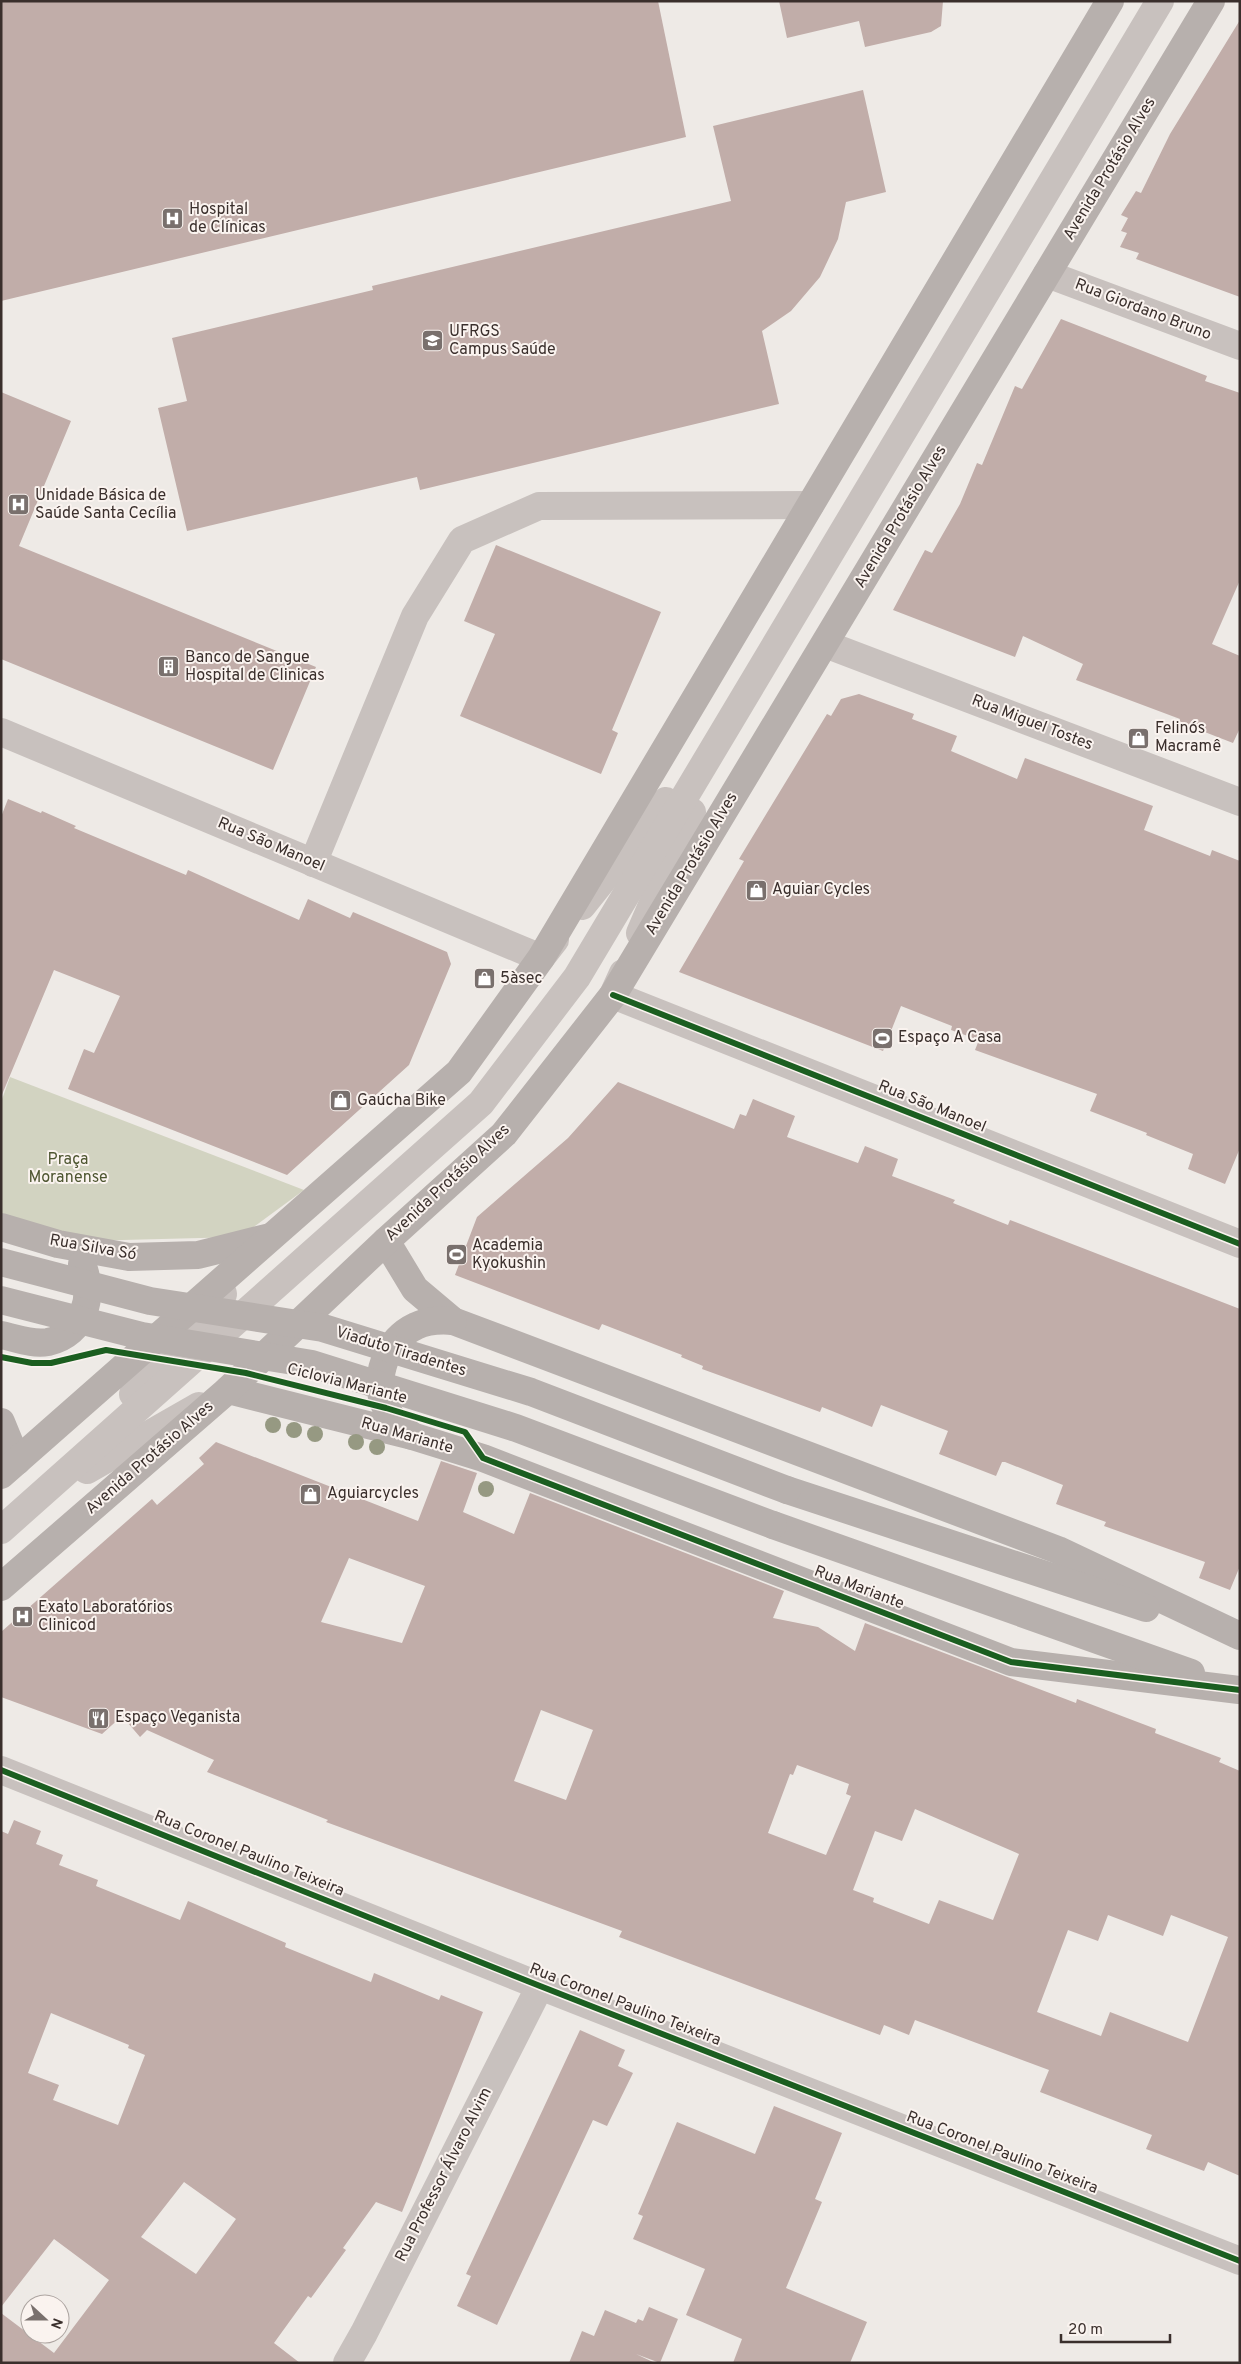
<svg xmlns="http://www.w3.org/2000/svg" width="1241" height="2364" viewBox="0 0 1241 2364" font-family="Overpass,sans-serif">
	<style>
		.green { fill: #d2d3c1 }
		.building { fill: #c1ada9; fill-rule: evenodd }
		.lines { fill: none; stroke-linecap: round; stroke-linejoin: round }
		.minor { stroke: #c8c1be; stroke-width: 28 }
		.major { stroke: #b7b0ad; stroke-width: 28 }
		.major-bridge { stroke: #b7b0ad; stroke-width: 28 }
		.cycleway-casing { stroke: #faf3ef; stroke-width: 9 }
		.cycleway { stroke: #1b5e20; stroke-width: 6 }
		.tree { fill: #969982 }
		.labels { text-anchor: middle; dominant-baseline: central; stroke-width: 4; stroke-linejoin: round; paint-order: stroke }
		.street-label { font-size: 16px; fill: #3a2f2c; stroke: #faf3ef }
		.poi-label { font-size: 16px; fill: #3a2f2c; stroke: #faf3ef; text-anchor: start }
		.park-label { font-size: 16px; fill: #4e5631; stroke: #faf3ef }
	</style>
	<rect width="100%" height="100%" fill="#eeeae6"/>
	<path class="green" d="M10 1077 304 1190 240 1237 83 1241 1 1219V1102Z"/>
	<g class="building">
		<path d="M1 1H658L686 137 1 301Z"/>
		<path d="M779 1H943L941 26 931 32 865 47 859 21 787 38Z"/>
		<path d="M1240 20V297L1136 259 1139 253 1120 247 1127 233 1121 231 1128 218 1121 215 1136 191 1141 193 1170 134Z"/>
		<path d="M863 90 886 192 846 202 838 239 820 277 791 311 762 331 779 404 420 490 417 477 187 531 158 408 187 401 172 338 373 290 372 286 731 201 713 126Z"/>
		<path d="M1061 319 1207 376 1205 381 1240 393V580L1212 644 1240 656V728L1233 743 1179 722 1180 719 1076 680 1083 664 1023 636 1015 657 893 610 925 550 932 553 960 504 977 463 982 465 1015 386 1022 389Z"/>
		<path d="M1 392 71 421 19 546 316 667 273 770 1 659Z"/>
		<path d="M496 545 661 612 612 730 618 733 601 774 460 716 495 634 464 621Z"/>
		<path d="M859 694 914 714 912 719 957 736 951 751 1017 779 1025 758 1153 806 1144 830 1210 856 1212 850 1240 861V1148L1225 1184 1188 1169 1193 1154 1146 1135 1147 1133 1090 1111 1097 1094 975 1050 979 1040 951 1030 952 1026 901 1006 883 1051 679 972 744 861 739 859 827 714 831 716 841 699Z"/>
		<path d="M8 799 41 813 42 811 76 826 74 828 186 875 188 870 208 879 299 920 308 899 350 918 353 912 447 952 451 964 409 1065 287 1175 68 1089 84 1049 94 1053 120 996 54 970 1 1097V817Z"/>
		<path d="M618 1082 734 1129 740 1114 746 1116 753 1099 795 1116 787 1137 858 1163 865 1146 898 1159 892 1176 955 1200 953 1203 1008 1225 1010 1220 1240 1309V1566L1230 1590 1199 1578 1205 1562 1104 1526 1106 1522 1056 1504 1063 1485 1005 1462H1002L996 1476 939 1454 948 1431 881 1405 872 1427 822 1407 820 1412 702 1369 703 1366 681 1357 682 1355 602 1324 599 1330 455 1275 477 1217 568 1138Z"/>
		<path d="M216 1442 418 1521 441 1461 477 1473 463 1512 514 1534 530 1493 784 1591 773 1618 818 1627 855 1651 865 1623 1076 1703 1077 1699 1156 1729 1155 1733 1221 1758 1219 1762 1240 1771V2176L1208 2162 1204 2171 1146 2149 1152 2135 1040 2092 1049 2070 915 2020 909 2035 884 2025 880 2035 619 1937 622 1931 326 1822 328 1820 207 1772 214 1760 147 1730 140 1737 122 1716 102 1734 1 1697V1632L152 1499 157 1505 204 1464 199 1458ZM349 1558 425 1586 402 1643 321 1622ZM541 1710 593 1730 566 1800 514 1781ZM797 1765 849 1784 846 1794 851 1796 826 1855 768 1833 790 1774 793 1775ZM915 1809 1019 1854 993 1920 939 1900 929 1924 873 1902 874 1898 853 1890 875 1831 902 1841ZM1108 1915 1163 1936 1171 1915 1228 1937 1188 2042 1110 2012 1101 2036 1037 2012 1068 1930 1098 1941Z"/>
		<path d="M14 1820 41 1831 36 1844 63 1855 59 1865 98 1880 96 1886 180 1920 188 1901 286 1943 285 1947 371 1982 374 1973 439 2000 441 1995 483 2012 402 2212 376 2202 343 2248 346 2250 311 2298 308 2296 274 2343 300 2363H1V2313L54 2353 109 2280 54 2239 1 2307V1831L8 1834ZM51 2013 129 2045 128 2048 145 2055 118 2125 53 2100 59 2085 28 2073ZM184 2182 236 2219 196 2274 141 2237Z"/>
		<path d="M580 2030 625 2050 618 2066 633 2073 607 2126 593 2120 497 2325 457 2306 471 2276 466 2274Z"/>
		<path d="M774 2106 842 2133 815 2199 822 2202 786 2288 867 2322 850 2363H733L742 2339 686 2315 705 2269 633 2239 643 2216 638 2214 677 2122 755 2154Z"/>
		<path d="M649 2307 678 2319 660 2363 636 2354 655 2363H569L582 2331 594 2336 605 2310 636 2323 638 2319 643 2321Z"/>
	</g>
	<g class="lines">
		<g class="minor">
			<path d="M1047 274 1240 346"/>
			<path d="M825 644 1240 802"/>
			<path d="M1 732 541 958 555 940"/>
			<path d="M313 863 415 616 462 540 539 506 810 505"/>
			<path d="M582 906 666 801"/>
			<path d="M640 933 692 812"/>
			<path d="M623 973 613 995 1240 1244"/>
			<path d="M133 1394 223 1294"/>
			<path d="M87 1470 199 1406"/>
			<path d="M1 1530 481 1103 577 977 1160 1"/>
			<path d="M1 1770 540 1986 1240 2261"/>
			<path d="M347 2363 364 2333 540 1986"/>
		</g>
		<g class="major">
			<path d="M1 1227 58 1244 129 1257 198 1255 270 1237"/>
			<path d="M386 1241 415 1289 453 1321 1058 1550 1240 1636"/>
			<path d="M1 1335C16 1338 32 1345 48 1342 85 1334 95 1295 82 1264"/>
			<path d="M228 1390 412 1436 483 1458 1011 1662 1239 1690"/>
			<path d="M1 1422 17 1461"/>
			<path d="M412 1436C402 1428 392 1420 386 1408 372 1378 386 1340 416 1326 428 1320 440 1320 453 1321"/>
			<path d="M1 1475 459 1072 541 958 1110 1"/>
			<path d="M787 1490 1146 1608"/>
			<path d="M773 1525 1191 1673"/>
			<path d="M1 1587 228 1390 386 1241 504 1134 613 995 1211 1"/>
		</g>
		<g class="major-bridge">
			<path d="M1 1262 150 1301 323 1328 531 1392 787 1490"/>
			<path d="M1 1300 142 1336 312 1364 516 1428 773 1525"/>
		</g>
		<defs>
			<g id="cycleway">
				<path d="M613 995 1240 1244"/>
				<path d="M1 1357 32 1363H51L106 1350 246 1373 386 1408 465 1432 483 1458 1011 1662 1240 1690"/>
				<path d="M1 1770 540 1986 1240 2261"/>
			</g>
		</defs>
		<use href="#cycleway" class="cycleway-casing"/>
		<use href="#cycleway" class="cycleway"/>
	</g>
	<g class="tree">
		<circle cx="273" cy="1425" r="8"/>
		<circle cx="294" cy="1430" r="8"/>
		<circle cx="315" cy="1434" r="8"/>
		<circle cx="356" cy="1442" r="8"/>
		<circle cx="377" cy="1447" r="8"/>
		<circle cx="486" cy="1489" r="8"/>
	</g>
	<defs>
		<symbol id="hospital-square" viewBox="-11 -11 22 22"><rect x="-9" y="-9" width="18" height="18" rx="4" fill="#79706d" stroke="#faf3ef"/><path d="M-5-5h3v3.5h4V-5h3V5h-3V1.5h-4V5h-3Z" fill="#fff"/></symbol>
		<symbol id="university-square" viewBox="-11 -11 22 22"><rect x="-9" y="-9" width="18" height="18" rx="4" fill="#79706d" stroke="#faf3ef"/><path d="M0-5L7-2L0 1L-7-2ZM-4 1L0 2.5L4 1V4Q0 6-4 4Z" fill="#fff"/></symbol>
		<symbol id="building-square" viewBox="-11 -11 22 22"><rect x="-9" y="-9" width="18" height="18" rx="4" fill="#79706d" stroke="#faf3ef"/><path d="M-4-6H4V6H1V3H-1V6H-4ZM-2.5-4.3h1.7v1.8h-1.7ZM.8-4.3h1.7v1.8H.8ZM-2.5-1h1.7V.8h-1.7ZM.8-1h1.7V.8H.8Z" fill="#fff"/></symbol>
		<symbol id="shop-square" viewBox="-11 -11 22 22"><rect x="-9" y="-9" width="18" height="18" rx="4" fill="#79706d" stroke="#faf3ef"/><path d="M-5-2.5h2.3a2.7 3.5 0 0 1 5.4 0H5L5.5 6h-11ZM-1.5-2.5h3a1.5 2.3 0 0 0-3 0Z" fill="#fff"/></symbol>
		<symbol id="stadium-square" viewBox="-11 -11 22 22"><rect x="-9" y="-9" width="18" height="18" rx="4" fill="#79706d" stroke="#faf3ef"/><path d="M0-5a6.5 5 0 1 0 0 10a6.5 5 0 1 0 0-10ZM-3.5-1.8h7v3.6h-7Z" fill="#fff"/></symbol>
		<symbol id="restaurant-square" viewBox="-11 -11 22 22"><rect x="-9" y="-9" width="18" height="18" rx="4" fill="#79706d" stroke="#faf3ef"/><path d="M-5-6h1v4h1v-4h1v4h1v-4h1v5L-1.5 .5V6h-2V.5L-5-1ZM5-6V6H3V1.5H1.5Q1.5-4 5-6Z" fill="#fff"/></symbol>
	</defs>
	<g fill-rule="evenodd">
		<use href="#hospital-square" x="160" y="206" width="25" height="25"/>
		<use href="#university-square" x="420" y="328" width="25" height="25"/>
		<use href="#hospital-square" x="6" y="492" width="25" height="25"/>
		<use href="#building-square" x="156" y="654" width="25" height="25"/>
		<use href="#shop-square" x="1126" y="726" width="25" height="25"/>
		<use href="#shop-square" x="744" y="878" width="25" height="25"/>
		<use href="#shop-square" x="472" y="966" width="25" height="25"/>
		<use href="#stadium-square" x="870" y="1026" width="25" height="25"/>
		<use href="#shop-square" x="328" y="1088" width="25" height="25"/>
		<use href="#stadium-square" x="444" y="1242" width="25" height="25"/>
		<use href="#shop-square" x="298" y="1482" width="25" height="25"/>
		<use href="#hospital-square" x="10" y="1604" width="25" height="25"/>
		<use href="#restaurant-square" x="86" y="1706" width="25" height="25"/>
	</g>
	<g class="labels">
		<g class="street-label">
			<text transform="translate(1110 169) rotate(-59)">Avenida Protásio Alves</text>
			<text transform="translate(1143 310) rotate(21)">Rua Giordano Bruno</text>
			<text transform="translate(901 517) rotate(-59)">Avenida Protásio Alves</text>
			<text transform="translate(1032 723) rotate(21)">Rua Miguel Tostes</text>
			<text transform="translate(271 845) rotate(23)">Rua São Manoel</text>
			<text transform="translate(692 864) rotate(-59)">Avenida Protásio Alves</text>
			<text transform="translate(932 1107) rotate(22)">Rua São Manoel</text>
			<text transform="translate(448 1183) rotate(-43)">Avenida Protásio Alves</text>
			<text transform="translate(93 1248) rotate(10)">Rua Silva Só</text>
			<text transform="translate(401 1352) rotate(17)">Viaduto Tiradentes</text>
			<text transform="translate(347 1384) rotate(14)">Ciclovia Mariante</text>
			<text transform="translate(407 1436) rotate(16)">Rua Mariante</text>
			<text transform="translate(150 1458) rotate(-41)">Avenida Protásio Alves</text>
			<text transform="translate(859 1588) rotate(21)">Rua Mariante</text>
			<text transform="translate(249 1854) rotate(22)">Rua Coronel Paulino Teixeira</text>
			<text transform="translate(625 2005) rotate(21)">Rua Coronel Paulino Teixeira</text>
			<text transform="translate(1002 2153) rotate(21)">Rua Coronel Paulino Teixeira</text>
			<text transform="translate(444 2175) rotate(-63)">Rua Professor Álvaro Alvim</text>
		</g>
		<g class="poi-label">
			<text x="189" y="210">Hospital<tspan x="189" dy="18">de Clínicas</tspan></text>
			<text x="449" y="332">UFRGS<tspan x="449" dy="18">Campus Saúde</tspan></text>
			<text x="35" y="496">Unidade Básica de<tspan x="35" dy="18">Saúde Santa Cecília</tspan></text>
			<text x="185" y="658">Banco de Sangue<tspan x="185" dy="18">Hospital de Clinicas</tspan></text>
			<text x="1155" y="729">Felinós<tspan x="1155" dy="18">Macramê</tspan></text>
			<text x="772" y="890">Aguiar Cycles</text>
			<text x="500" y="979">5àsec</text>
			<text x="898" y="1038">Espaço A Casa</text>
			<text x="357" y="1101">Gaúcha Bike</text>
			<text x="472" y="1246">Academia<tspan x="472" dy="18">Kyokushin</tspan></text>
			<text x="327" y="1494">Aguiarcycles</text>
			<text x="38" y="1608">Exato Laboratórios<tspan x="38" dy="18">Clinicod</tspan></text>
			<text x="115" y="1718">Espaço Veganista</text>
		</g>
		<g class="park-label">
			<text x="68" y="1160">Praça<tspan x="68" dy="18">Moranense</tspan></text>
		</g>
	</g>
	<rect width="1241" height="2364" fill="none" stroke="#3a2f2c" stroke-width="5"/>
	<g transform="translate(45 2319) rotate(111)"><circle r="24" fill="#faf3ef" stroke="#ada5a1"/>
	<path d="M0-4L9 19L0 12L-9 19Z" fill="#79706d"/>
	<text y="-8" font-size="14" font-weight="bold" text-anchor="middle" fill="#3a2f2c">N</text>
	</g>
	<path d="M1061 2334v8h109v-8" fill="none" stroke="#3a2f2c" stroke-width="2.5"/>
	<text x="1068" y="2334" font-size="15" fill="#3a2f2c" stroke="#faf3ef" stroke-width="4" paint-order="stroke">20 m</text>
</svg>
